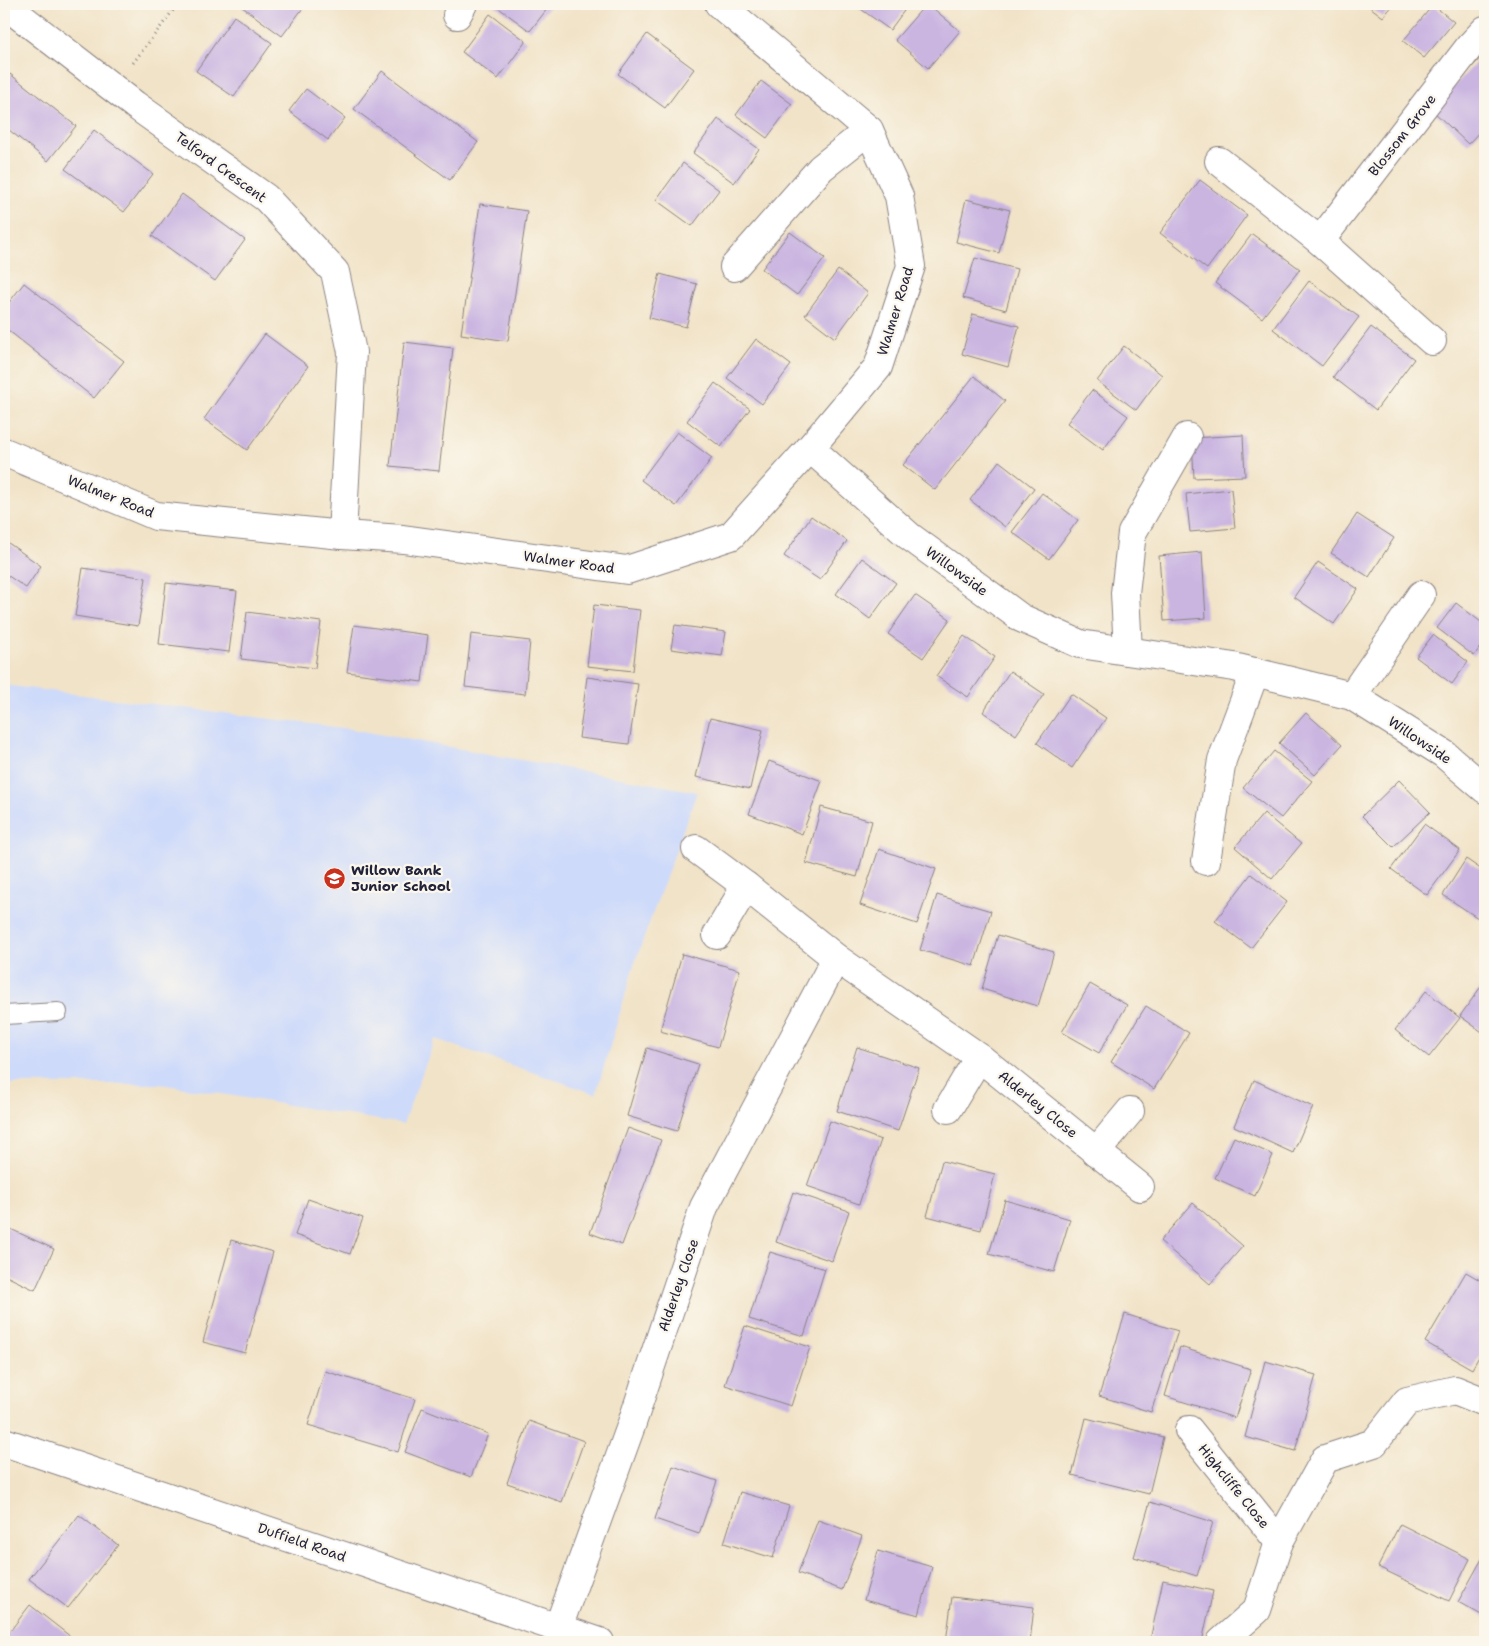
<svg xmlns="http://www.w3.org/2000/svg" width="1489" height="1646" viewBox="0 0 1489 1646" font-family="'Shantell Sans',sans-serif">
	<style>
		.built { fill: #cedafa }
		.building { fill: #cab5e1 }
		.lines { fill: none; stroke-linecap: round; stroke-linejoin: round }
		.service-casing { stroke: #8a8281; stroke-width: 20 }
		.minor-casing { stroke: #8a8281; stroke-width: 30 }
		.path { stroke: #8a8281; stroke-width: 3; stroke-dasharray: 1 4; stroke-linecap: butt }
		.service { stroke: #fff; stroke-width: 18 }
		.minor { stroke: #fff; stroke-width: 28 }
		.labels { text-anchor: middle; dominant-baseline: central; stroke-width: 4.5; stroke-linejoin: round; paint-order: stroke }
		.street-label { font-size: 14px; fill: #22223b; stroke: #fbf7ec }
		.poi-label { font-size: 14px; font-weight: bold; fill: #22223b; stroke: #fbf7ec; text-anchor: start }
	</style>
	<rect width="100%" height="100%" fill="#fbf7ec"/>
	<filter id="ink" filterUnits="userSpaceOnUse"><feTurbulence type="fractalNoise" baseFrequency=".02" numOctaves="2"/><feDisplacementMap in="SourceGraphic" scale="10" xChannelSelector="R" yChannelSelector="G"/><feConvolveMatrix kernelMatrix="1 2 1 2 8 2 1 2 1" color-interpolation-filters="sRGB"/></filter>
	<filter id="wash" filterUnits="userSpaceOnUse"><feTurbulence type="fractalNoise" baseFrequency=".0096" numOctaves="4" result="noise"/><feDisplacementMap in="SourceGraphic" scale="20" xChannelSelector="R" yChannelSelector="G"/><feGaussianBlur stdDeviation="1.12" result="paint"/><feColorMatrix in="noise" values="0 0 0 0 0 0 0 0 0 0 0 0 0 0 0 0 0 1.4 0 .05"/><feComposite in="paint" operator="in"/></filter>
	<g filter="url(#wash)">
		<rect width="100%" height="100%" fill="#f1e3c7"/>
		<path class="built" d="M4 685 351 729 697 792 634 965 596 1094 435 1039 403 1124 160 1084H4Z"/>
		<g id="blocks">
			<g class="building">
				<path d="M238 4H306L282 36Z"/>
				<path d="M498 4H551L530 31 496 6Z"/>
				<path d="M860 4H909L890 30 858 7Z"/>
				<path d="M926 4H928L960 31 928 68 895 40Z"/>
				<path d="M1366 4H1394L1383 17Z"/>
				<path d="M1433 5 1454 22 1424 58 1403 41Z"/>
				<path d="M490 14 526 41 498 79 462 52Z"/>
				<path d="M234 16 272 43 234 97 196 71Z"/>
				<path d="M647 34 694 69 665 108 618 74Z"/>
				<path d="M1485 53V126L1468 144 1432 110Z"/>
				<path d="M382 71 478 142 450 180 354 109Z"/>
				<path d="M10 74 76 126 48 161 4 126V82Z"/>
				<path d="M761 81 792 104 767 138 736 115Z"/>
				<path d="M306 89 345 118 328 140 289 111Z"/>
				<path d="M718 119 759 149 734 183 693 153Z"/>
				<path d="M94 130 153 174 124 212 65 169Z"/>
				<path d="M683 163 719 190 692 226 656 200Z"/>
				<path d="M1200 180 1247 215 1207 269 1160 233Z"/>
				<path d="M182 194 245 240 215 281 152 236Z"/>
				<path d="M966 199 1010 210 999 253 956 242Z"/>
				<path d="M480 204 527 211 508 341 461 334Z"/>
				<path d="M790 232 825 258 797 295 762 269Z"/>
				<path d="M1252 234 1300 269 1262 318 1215 283Z"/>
				<path d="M975 258 1017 269 1006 310 963 298Z"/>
				<path d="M838 270 868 293 835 338 805 315Z"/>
				<path d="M660 274 697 284 686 327 649 318Z"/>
				<path d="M1309 281 1359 317 1322 366 1273 329Z"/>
				<path d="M24 283 124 361 94 398 4 327V309Z"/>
				<path d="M973 314 1019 326 1008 367 962 354Z"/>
				<path d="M1371 327 1414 359 1376 410 1333 377Z"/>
				<path d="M265 334 308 366 247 450 204 419Z"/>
				<path d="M756 339 791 365 762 404 727 378Z"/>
				<path d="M404 342 453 348 439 471 390 466Z"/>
				<path d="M1124 346 1162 375 1136 410 1097 381Z"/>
				<path d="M974 376 1005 401 935 490 903 465Z"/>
				<path d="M715 383 750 409 721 447 687 421Z"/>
				<path d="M1092 390 1128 416 1103 450 1067 423Z"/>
				<path d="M677 432 712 458 676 506 641 480Z"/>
				<path d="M1243 435 1245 476 1194 478 1192 438Z"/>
				<path d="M999 461 1034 488 1005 527 970 500Z"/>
				<path d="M1231 489 1235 528 1190 532 1186 494Z"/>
				<path d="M1042 493 1078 520 1049 559 1012 532Z"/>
				<path d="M1357 514 1394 538 1369 577 1331 553Z"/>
				<path d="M811 516 847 541 820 580 784 556Z"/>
				<path d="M4 540 41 566 26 588 4 573Z"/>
				<path d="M1202 552 1206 618 1164 621 1159 556Z"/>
				<path d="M862 558 896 583 870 619 836 594Z"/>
				<path d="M1318 562 1358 589 1334 624 1294 597Z"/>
				<path d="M83 568 146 578 138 626 75 616Z"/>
				<path d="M166 583 237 591 229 652 159 644Z"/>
				<path d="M915 595 950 619 923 658 888 634Z"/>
				<path d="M1456 603 1485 625V640L1474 656 1437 628Z"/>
				<path d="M594 605 640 610 633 671 587 666Z"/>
				<path d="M247 612 321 622 315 668 241 659Z"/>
				<path d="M354 625 428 635 422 682 347 672Z"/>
				<path d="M675 625 726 632 722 656 671 649Z"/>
				<path d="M471 634 530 641 525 694 465 687Z"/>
				<path d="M1433 635 1468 662 1452 684 1416 657Z"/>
				<path d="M964 636 995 657 968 697 936 676Z"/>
				<path d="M1010 671 1044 694 1016 735 983 712Z"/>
				<path d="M587 677 638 684 629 744 579 738Z"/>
				<path d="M1071 694 1106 718 1072 768 1037 743Z"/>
				<path d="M1306 713 1342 745 1315 775 1279 743Z"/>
				<path d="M710 718 763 730 750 789 696 777Z"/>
				<path d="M1274 751 1312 781 1281 818 1243 788Z"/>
				<path d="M769 761 822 781 802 834 749 814Z"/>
				<path d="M1399 780 1430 812 1393 847 1362 816Z"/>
				<path d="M821 807 872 821 857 877 806 863Z"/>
				<path d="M1264 813 1301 844 1272 879 1235 847Z"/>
				<path d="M1424 824 1460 850 1427 895 1391 869Z"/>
				<path d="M879 849 936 869 917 924 860 905Z"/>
				<path d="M1466 859 1485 872V907L1478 918 1443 895Z"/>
				<path d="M1251 874 1287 902 1251 948 1215 921Z"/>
				<path d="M937 895 991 911 974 966 920 950Z"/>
				<path d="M998 935 1054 952 1038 1006 982 989Z"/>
				<path d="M682 954 740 970 718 1047 660 1031Z"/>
				<path d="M1485 981V1034L1460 1016Z"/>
				<path d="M1090 984 1127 1005 1099 1053 1062 1032Z"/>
				<path d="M1426 991 1460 1018 1429 1057 1395 1030Z"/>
				<path d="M1146 1006 1189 1033 1154 1089 1111 1062Z"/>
				<path d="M857 1047 919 1068 898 1131 837 1111Z"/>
				<path d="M647 1048 698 1064 677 1131 627 1116Z"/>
				<path d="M1254 1080 1313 1107 1293 1153 1234 1126Z"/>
				<path d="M830 1121 881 1140 859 1204 807 1186Z"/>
				<path d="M628 1128 661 1140 622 1245 590 1233Z"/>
				<path d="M1234 1137 1273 1155 1255 1196 1215 1178Z"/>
				<path d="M942 1161 995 1174 981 1230 927 1216Z"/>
				<path d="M793 1192 849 1211 832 1261 776 1242Z"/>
				<path d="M308 1199 363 1218 350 1254 295 1235Z"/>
				<path d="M1005 1200 1070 1219 1054 1272 989 1254Z"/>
				<path d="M1193 1203 1243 1246 1210 1284 1160 1241Z"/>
				<path d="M4 1226 54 1249 35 1290 4 1275Z"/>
				<path d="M231 1240 273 1252 245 1353 203 1342Z"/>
				<path d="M770 1252 825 1269 804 1336 749 1319Z"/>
				<path d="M1466 1272 1485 1283V1346L1472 1369 1425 1342Z"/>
				<path d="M1125 1314 1178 1331 1151 1412 1099 1396Z"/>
				<path d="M745 1326 810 1347 791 1406 725 1385Z"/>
				<path d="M1180 1347 1251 1369 1235 1418 1165 1396Z"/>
				<path d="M1265 1361 1316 1375 1295 1451 1245 1437Z"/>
				<path d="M325 1371 415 1399 398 1452 308 1425Z"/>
				<path d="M422 1408 488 1434 471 1477 405 1452Z"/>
				<path d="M1086 1418 1163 1437 1149 1494 1072 1475Z"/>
				<path d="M529 1421 584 1441 562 1502 507 1483Z"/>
				<path d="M673 1466 717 1481 699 1534 655 1519Z"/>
				<path d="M740 1492 789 1506 773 1558 724 1543Z"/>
				<path d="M1150 1502 1213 1522 1197 1576 1134 1557Z"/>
				<path d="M79 1515 118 1545 68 1608 29 1579Z"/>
				<path d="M818 1520 862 1536 842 1590 798 1573Z"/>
				<path d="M1400 1524 1470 1559 1449 1601 1378 1567Z"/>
				<path d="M878 1551 932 1567 919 1615 864 1600Z"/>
				<path d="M1483 1557 1485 1558V1617L1458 1602Z"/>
				<path d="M1163 1580 1213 1591 1202 1642H1158L1150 1640Z"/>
				<path d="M952 1597 1034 1607 1030 1642H946Z"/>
				<path d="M30 1605 71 1637 67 1642H4V1639Z"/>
			</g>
		</g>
	</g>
	<g filter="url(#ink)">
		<use href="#blocks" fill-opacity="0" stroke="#8a8281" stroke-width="1"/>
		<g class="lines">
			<defs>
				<path id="service" d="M4 1015 58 1012"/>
				<g id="minor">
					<path d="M4 4 135 105 266 198 335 272 352 352 342 535"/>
					<path d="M457 15 463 4"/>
					<path d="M1219 161 1320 241 1470 46 1485 30"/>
					<path d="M1320 241 1432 341"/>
					<path d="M734 267 821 168 869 130"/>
					<path d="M810 448 909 536 1021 618 1080 644 1234 667 1352 696 1444 754 1485 789"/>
					<path d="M4 452 156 516 342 535 403 539 627 570 731 536 810 448 878 367 911 266 899 196 869 130 719 4"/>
					<path d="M1128 651 1125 593 1132 533 1187 437"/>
					<path d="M1352 696 1421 595"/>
					<path d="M696 849 746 886 836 958"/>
					<path d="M1206 861 1222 760 1255 672"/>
					<path d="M717 935 746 886"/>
					<path d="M948 1109 979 1057"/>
					<path d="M1096 1152 1130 1111"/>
					<path d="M1189 1430 1279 1542"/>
					<path d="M4 1442 600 1642"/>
					<path d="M558 1628 631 1426 704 1207 836 958 979 1057 1140 1187"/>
					<path d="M1221 1642 1257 1610 1279 1542 1325 1459 1374 1443 1407 1401 1455 1390 1485 1402"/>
				</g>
			</defs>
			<use href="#service" class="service-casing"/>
			<use href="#minor" class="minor-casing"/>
			<path class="path" d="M133 63 178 4"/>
			<use href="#service" class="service"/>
			<use href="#minor" class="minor"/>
		</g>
	</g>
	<defs>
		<symbol id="school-disc" viewBox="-11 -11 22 22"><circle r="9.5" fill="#c8321e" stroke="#fbf7ec"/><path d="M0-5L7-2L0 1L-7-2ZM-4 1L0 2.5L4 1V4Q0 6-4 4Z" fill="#fff"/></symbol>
	</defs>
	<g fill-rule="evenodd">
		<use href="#school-disc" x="322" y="866" width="25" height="25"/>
	</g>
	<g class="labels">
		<g class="street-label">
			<text transform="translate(1402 135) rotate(-52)">Blossom Grove</text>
			<text transform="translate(221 167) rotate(36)">Telford Crescent</text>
			<text transform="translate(895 311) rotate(-73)">Walmer Road</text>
			<text transform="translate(111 496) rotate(22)">Walmer Road</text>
			<text transform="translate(569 562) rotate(8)">Walmer Road</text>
			<text transform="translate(957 571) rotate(36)">Willowside</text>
			<text transform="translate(1420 740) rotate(34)">Willowside</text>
			<text transform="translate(1038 1104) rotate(39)">Alderley Close</text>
			<text transform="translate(678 1285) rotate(-71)">Alderley Close</text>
			<text transform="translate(1234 1486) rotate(51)">Highcliffe Close</text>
			<text transform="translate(302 1542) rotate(19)">Duffield Road</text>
		</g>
		<g class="poi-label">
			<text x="351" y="870">Willow Bank<tspan x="351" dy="16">Junior School</tspan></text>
		</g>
	</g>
	<rect width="1489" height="1646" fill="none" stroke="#fbf7ec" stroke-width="20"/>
</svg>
